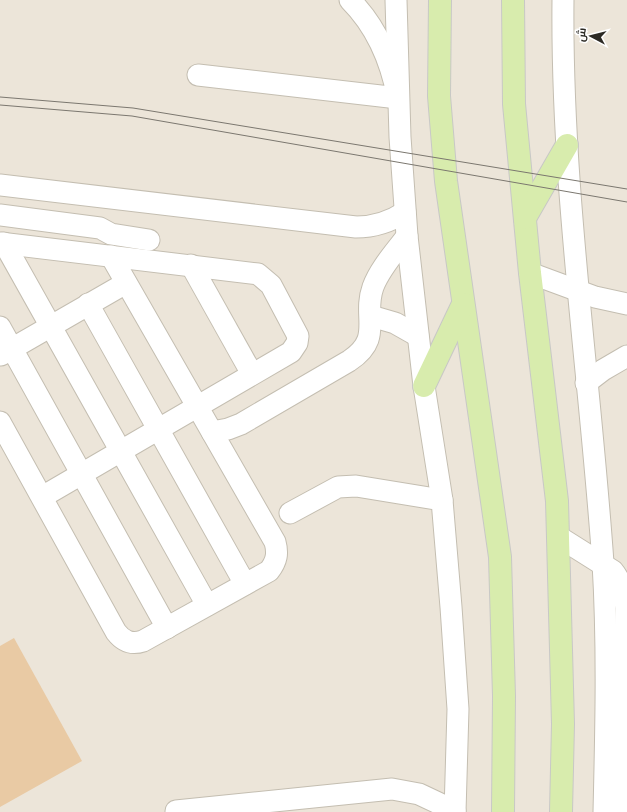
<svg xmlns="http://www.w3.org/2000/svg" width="627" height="812" viewBox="0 0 627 812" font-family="'Nunito Sans',Cairo,sans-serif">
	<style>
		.building { fill: #e9caa4 }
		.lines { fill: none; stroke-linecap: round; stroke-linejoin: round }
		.minor-casing { stroke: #c4beb1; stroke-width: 23 }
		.major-casing { stroke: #c8c8c6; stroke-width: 24 }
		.minor { stroke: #fff; stroke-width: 21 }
		.major { stroke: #d8ecad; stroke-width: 22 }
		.tram { stroke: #7b776f; stroke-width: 1 }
	</style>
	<rect width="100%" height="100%" fill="#ece5d9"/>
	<path class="building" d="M14 638 82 761 0 807V646Z"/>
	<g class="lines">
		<defs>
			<g id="minor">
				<path d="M396 0 400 137 407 236 424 386 442 500 451 607 458 709 455 812"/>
				<path d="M563 0C561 188 590 375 603 563 608 645 606 729 604 812"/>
				<path d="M198 75 398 98C391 61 377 27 350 0"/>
				<path d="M0 185 356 227C375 227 390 222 405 212"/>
				<path d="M0 215 100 228 111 234 149 240"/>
				<path d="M0 243 258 274 271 285 298 336 297 343 291 352 42 497"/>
				<path d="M4 243 207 605"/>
				<path d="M191 265 252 374"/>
				<path d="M530 273 595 297 627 304"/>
				<path d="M88 304 245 584"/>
				<path d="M371 316 395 323 418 336"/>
				<path d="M0 327 167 628"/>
				<path d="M1 355 126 283"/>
				<path d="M586 383 603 370 627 356"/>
				<path d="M0 422 116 632C123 641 131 645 143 641L269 571C277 561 278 553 275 542L111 256"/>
				<path d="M212 432 228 429 241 424 349 361C384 338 362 318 373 287 380 268 396 251 407 236"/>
				<path d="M290 513 338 487 356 486 442 500"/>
				<path d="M559 537 613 571C622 582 624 594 626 608L623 812"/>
				<path d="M176 811 392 789 419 794 455 811"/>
			</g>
			<g id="major">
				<path d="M440 0 439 96 446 181 500 557 504 696 503 812"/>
				<path d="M513 0 514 104 530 273 557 501 563 724 561 812"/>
				<path d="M525 218 567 145"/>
				<path d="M424 386 463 304"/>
			</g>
		</defs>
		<use href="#minor" class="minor-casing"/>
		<use href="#major" class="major-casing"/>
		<use href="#minor" class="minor"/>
		<use href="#major" class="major"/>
		<g class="tram">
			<path d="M0 97 133 108 627 189"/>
			<path d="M0 105 132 116 627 202"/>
		</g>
	</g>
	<g transform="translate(591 36) rotate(277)" stroke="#ffffff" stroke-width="3" paint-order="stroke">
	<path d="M0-3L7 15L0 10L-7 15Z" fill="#2c2a25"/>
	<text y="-6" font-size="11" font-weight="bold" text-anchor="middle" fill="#2c2a25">ش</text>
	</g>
</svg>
